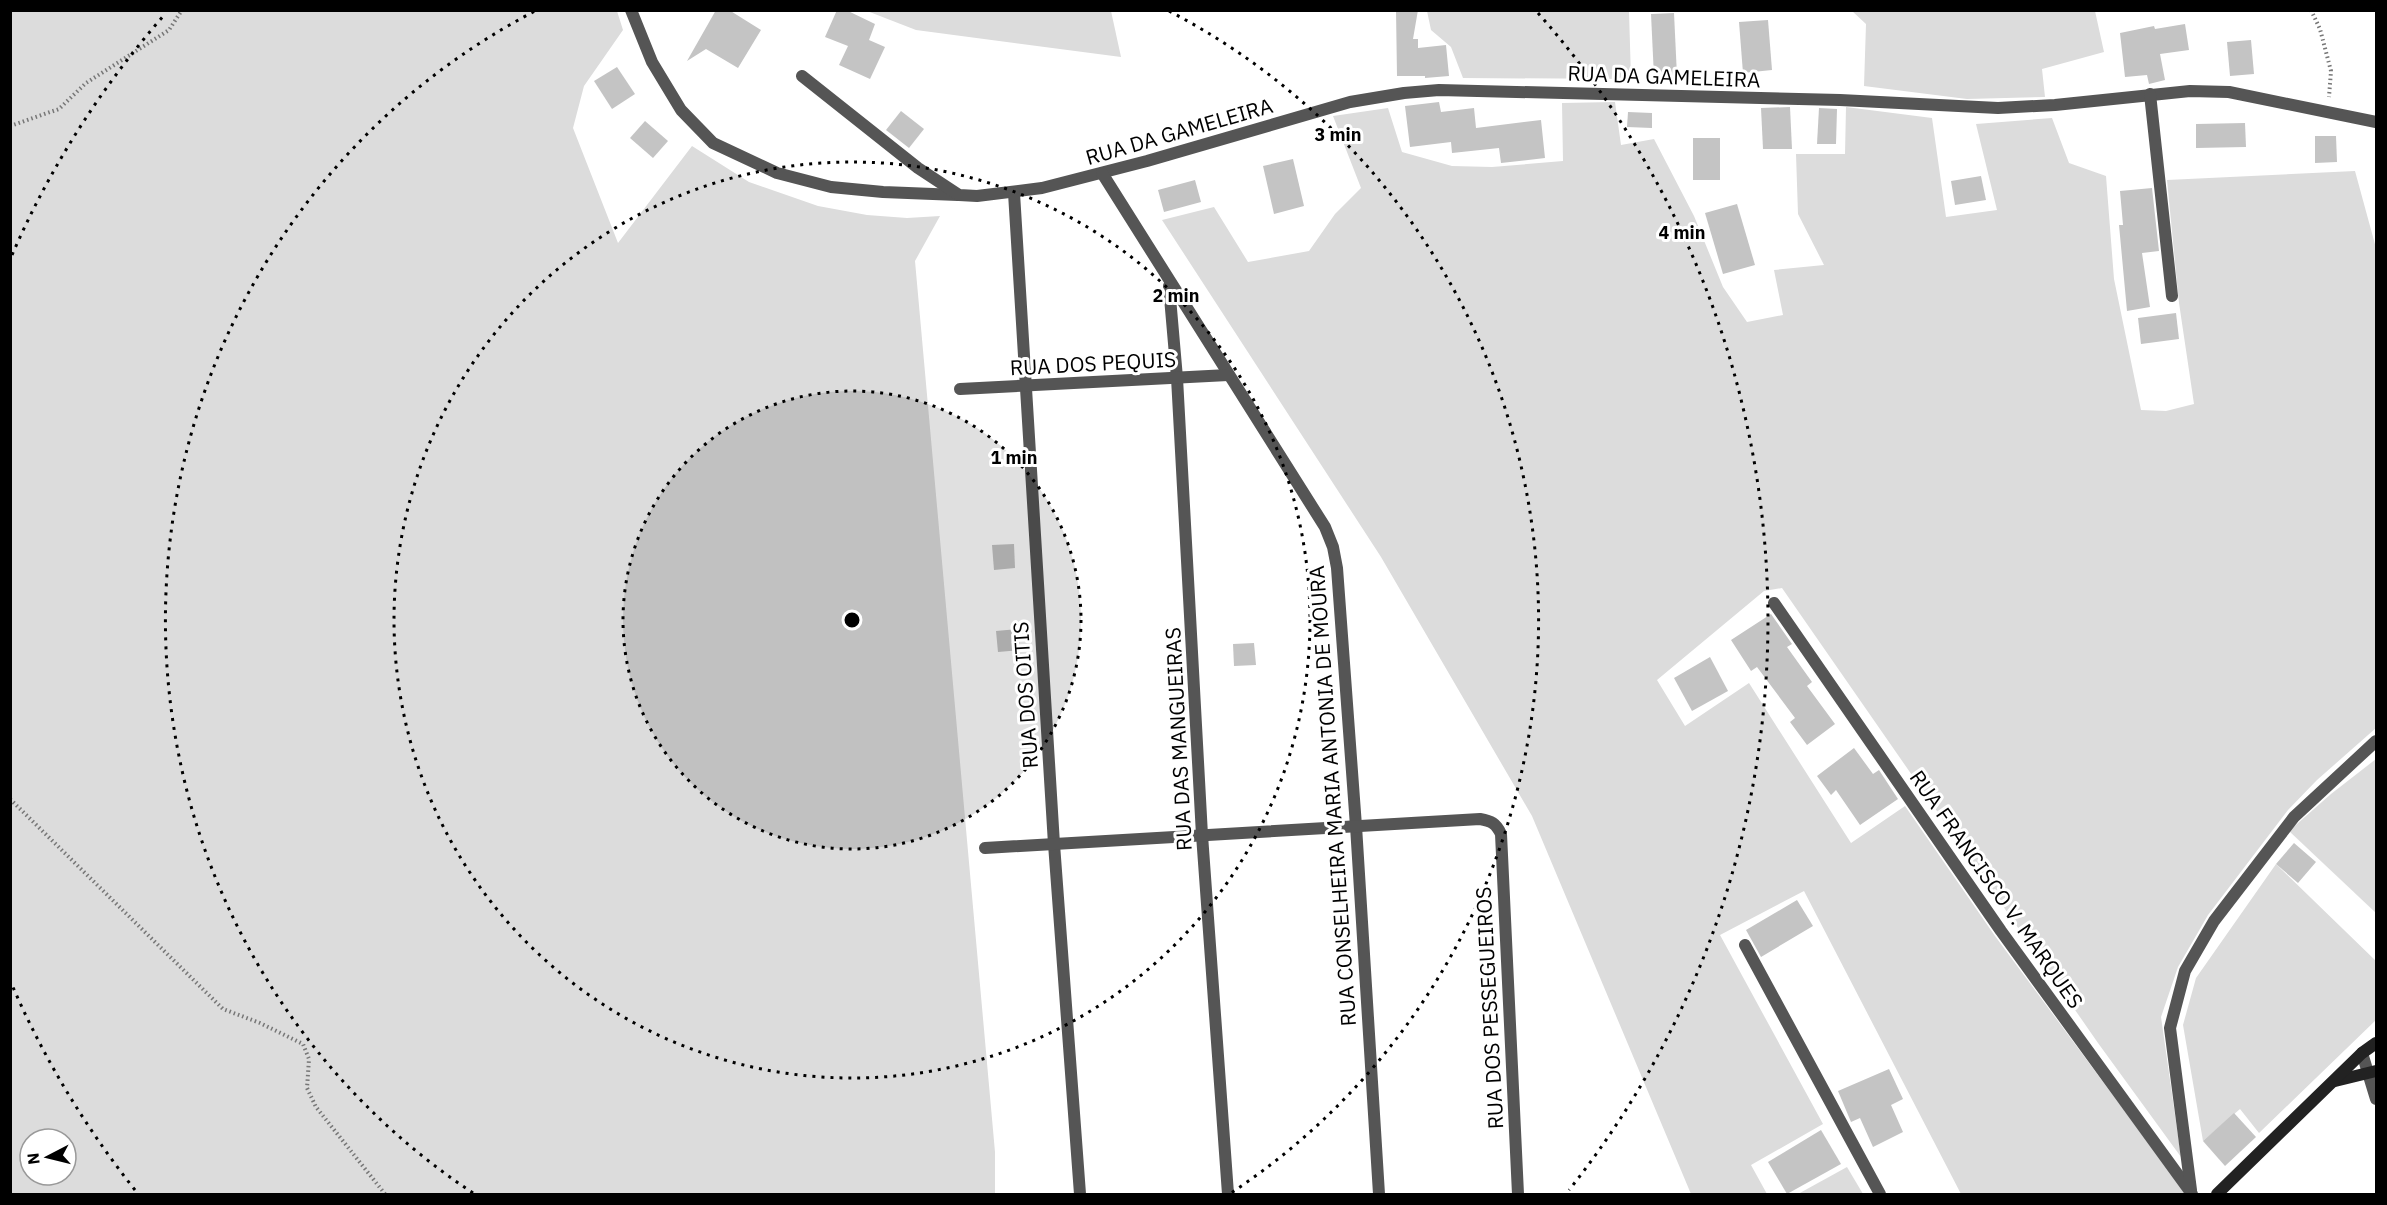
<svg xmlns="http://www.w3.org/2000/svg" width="2387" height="1205" viewBox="0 0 2387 1205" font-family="'IBM Plex Sans',sans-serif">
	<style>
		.green { fill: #dcdcdc; fill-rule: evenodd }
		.building { fill: #c4c4c4 }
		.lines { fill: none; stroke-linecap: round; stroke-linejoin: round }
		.path { stroke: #777; stroke-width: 4; stroke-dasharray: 1.5 3; stroke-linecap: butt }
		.street { stroke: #555; stroke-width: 12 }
		.secondary { stroke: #222; stroke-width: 12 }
		.ring { fill: none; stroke: #000; stroke-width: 3; stroke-dasharray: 3 6 }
		.labels { text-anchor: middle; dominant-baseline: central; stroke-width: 6; stroke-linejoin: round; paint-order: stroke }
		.street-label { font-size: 21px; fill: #000; stroke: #fff }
		.centre { fill: #000; stroke: #fff; stroke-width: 3 }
		.ring-label { font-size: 18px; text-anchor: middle; font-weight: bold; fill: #000; stroke: #fff; stroke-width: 6; stroke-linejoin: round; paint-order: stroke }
	</style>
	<rect width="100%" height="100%" fill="#fff"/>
	<g class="green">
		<path d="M10 11H617L623 30 584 86 573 128 618 243 692 146 749 182 818 206 867 215 907 218 940 216 915 261 995 1152V1194H11ZM30 1139H66V1175H30Z"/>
		<path d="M867 11H1111L1121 57 916 30Z"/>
		<path d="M1427 11H1629L1631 79 1463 78 1451 47 1431 30Z"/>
		<path d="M1852 11H2095L2104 52 2042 69 2045 97 1967 99 1864 86 1866 24Z"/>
		<path d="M1615 102 1621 145 1654 139 1694 216 1723 287 1747 322 1783 315 1774 270 1824 265 1798 214 1796 154H1845L1846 107 1932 118 1946 217 1997 210 1976 124 2052 118 2069 163 2106 176 2114 279 2141 410 2166 411 2194 404 2179 303 2167 180 2355 171 2376 248V728L2317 780 2288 810 2208 915 2178 967 2161 1017 2181 1157 2098 1043 1782 588 1764 591 1657 680 1685 726 1749 683 1851 843 1905 806 1995 936 2186 1194H1961L1804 891 1720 935 1823 1124 1751 1165 1767 1194H1691L1532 816 1381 557 1162 220 1214 207 1248 262 1309 251 1335 214 1361 188 1333 116 1388 108 1402 152 1452 166 1492 167 1563 161 1562 103Z"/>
		<path d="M2376 759V913L2289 831 2331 794Z"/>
		<path d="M2276 864 2376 961V1020L2259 1133 2240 1109 2203 1141 2183 1025 2196 978Z"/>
		<path d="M1847 1167 1863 1194H1798Z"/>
	</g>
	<g class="building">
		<path d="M716 10H729L761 30 738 68 706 49 687 61Z"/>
		<path d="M837 10H846L875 24 869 40 885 47 870 79 839 65 848 46 825 37Z"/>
		<path d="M1396 10H1418L1413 39H1418V48L1446 45 1449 76 1425 78V76H1397Z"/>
		<path d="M1674 13 1677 76 1654 77 1651 14Z"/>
		<path d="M1768 20 1772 70 1743 73 1739 22Z"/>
		<path d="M2185 24 2189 50 2160 54 2165 80 2149 84 2147 75 2125 77 2120 33 2154 26 2155 29Z"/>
		<path d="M2251 40 2254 74 2230 76 2227 42Z"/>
		<path d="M617 67 635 94 612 109 594 81Z"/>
		<path d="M1439 102 1441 112 1474 108 1476 128 1541 120 1545 158 1501 163 1499 148 1452 153 1451 142 1410 147 1405 106Z"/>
		<path d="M1790 107 1792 149H1763L1761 108Z"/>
		<path d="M1819 108 1837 109 1836 144H1817Z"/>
		<path d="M901 111 924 129 909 148 886 130Z"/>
		<path d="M1628 112 1652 113V128L1627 127Z"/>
		<path d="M645 121 668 141 653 158 630 138Z"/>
		<path d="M2245 123 2246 147 2196 148V124Z"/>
		<path d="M2315 136H2336L2337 162 2315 163Z"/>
		<rect x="1693" y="138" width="27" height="42"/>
		<path d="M1293 159 1304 206 1274 214 1263 166Z"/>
		<path d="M1981 176 1986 200 1955 205 1951 181Z"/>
		<path d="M1195 180 1201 202 1164 212 1158 190Z"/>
		<path d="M2152 188 2159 251 2142 253 2150 307 2127 311 2119 225H2123L2120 191Z"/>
		<path d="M1737 204 1755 265 1723 274 1705 213Z"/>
		<path d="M2176 313 2179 339 2141 344 2138 318Z"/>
		<path d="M1014 544 1015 568 994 570 992 545Z"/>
		<path d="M1771 614 1792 644 1787 647 1812 682 1807 686 1835 724 1807 745 1790 722 1795 718 1757 667 1751 671 1731 640Z"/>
		<path d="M1018 629 1020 650 998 652 996 631Z"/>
		<path d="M1254 643 1256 665 1234 666 1233 644Z"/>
		<path d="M1710 657 1728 691 1692 711 1674 678Z"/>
		<path d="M1854 748 1873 774 1879 770 1898 799 1860 825 1836 790 1831 795 1817 776Z"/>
		<path d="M2294 843 2316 862 2298 883 2276 864Z"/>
		<path d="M1797 900 1813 926 1761 957 1746 930Z"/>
		<path d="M1889 1069 1903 1099 1891 1105 1903 1132 1873 1147 1860 1118 1851 1122 1838 1091Z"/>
		<path d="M2234 1113 2256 1137 2225 1166 2203 1141Z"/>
		<path d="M1821 1130 1841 1164 1787 1194 1768 1162Z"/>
	</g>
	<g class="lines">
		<g class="path">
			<path d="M2311 10 2320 29 2331 71 2329 97"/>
			<path d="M10 126 59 109 86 83 169 30 182 10"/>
			<path d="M10 799 223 1009 260 1023 303 1044 309 1059 307 1088 316 1107 385 1194"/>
		</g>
		<g class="street">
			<path d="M631 10 652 62 681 110 713 143 777 173 831 187 883 192 958 195"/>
			<path d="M802 76 918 168 959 195 977 196 1042 188 1147 161 1350 102 1404 93 1439 90 1840 100 1998 108 2055 105 2190 91 2229 92 2376 122"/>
			<path d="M2150 94 2172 296"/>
			<path d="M1102 173 1325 527 1333 547 1337 568 1356 826 1379 1194"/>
			<path d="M1014 193 1054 844 1080 1194"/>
			<path d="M1169 286 1177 378 1202 835 1228 1194"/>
			<path d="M960 389 1228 375"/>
			<path d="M1774 603 2001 931 2192 1194"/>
			<path d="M985 848 1480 819C1491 821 1496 823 1501 834L1518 1194"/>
			<path d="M1745 945 1880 1194"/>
			<path d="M2362 1053 2376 1099"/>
			<path d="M2191 1190 2170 1028 2185 971 2214 921 2294 817 2376 741"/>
		</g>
		<g class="secondary">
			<path d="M2335 1081 2376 1071"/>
			<path d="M2217 1194 2362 1053 2376 1043"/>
		</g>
	</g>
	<circle cx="852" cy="620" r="229" fill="#000" fill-opacity=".12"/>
	<g class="ring">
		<circle cx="852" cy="620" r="229"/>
		<circle cx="852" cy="620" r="458"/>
		<path d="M473 1193A687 687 0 0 1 535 11M1169 11A687 687 0 0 1 1231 1193"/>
		<path d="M135 1190A916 916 0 0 1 12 985M12 255A916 916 0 0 1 166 13M1538 13A916 916 0 0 1 1569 1190"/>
	</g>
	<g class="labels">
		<g class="street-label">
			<text transform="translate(1664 76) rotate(2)">RUA DA GAMELEIRA</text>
			<text transform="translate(1179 131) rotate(-16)">RUA DA GAMELEIRA</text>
			<text transform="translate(1093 363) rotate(-3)">RUA DOS PEQUIS</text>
			<text transform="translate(1025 695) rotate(-94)">RUA DOS OITIS</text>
			<text transform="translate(1178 739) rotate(-93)">RUA DAS MANGUEIRAS</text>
			<text transform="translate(1332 796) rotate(-94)">RUA CONSELHEIRA MARIA ANTONIA DE MOURA</text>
			<text transform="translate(1997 889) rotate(55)">RUA FRANCISCO V. MARQUES</text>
			<text transform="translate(1489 1008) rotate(-93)">RUA DOS PESSEGUEIROS</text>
		</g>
	</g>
	<circle cx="852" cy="620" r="9" class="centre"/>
	<g class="ring-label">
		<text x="1338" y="141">3 min</text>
		<text x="1682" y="239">4 min</text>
		<text x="1176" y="302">2 min</text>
		<text x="1014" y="464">1 min</text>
	</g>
	<rect width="2387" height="1205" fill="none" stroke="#000000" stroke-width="24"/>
	<g transform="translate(48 1157) rotate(263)"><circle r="28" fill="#ffffff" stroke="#999999" stroke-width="1.5"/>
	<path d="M0-4.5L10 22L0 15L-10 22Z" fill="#000000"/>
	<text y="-9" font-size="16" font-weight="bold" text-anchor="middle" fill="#000000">N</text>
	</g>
</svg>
